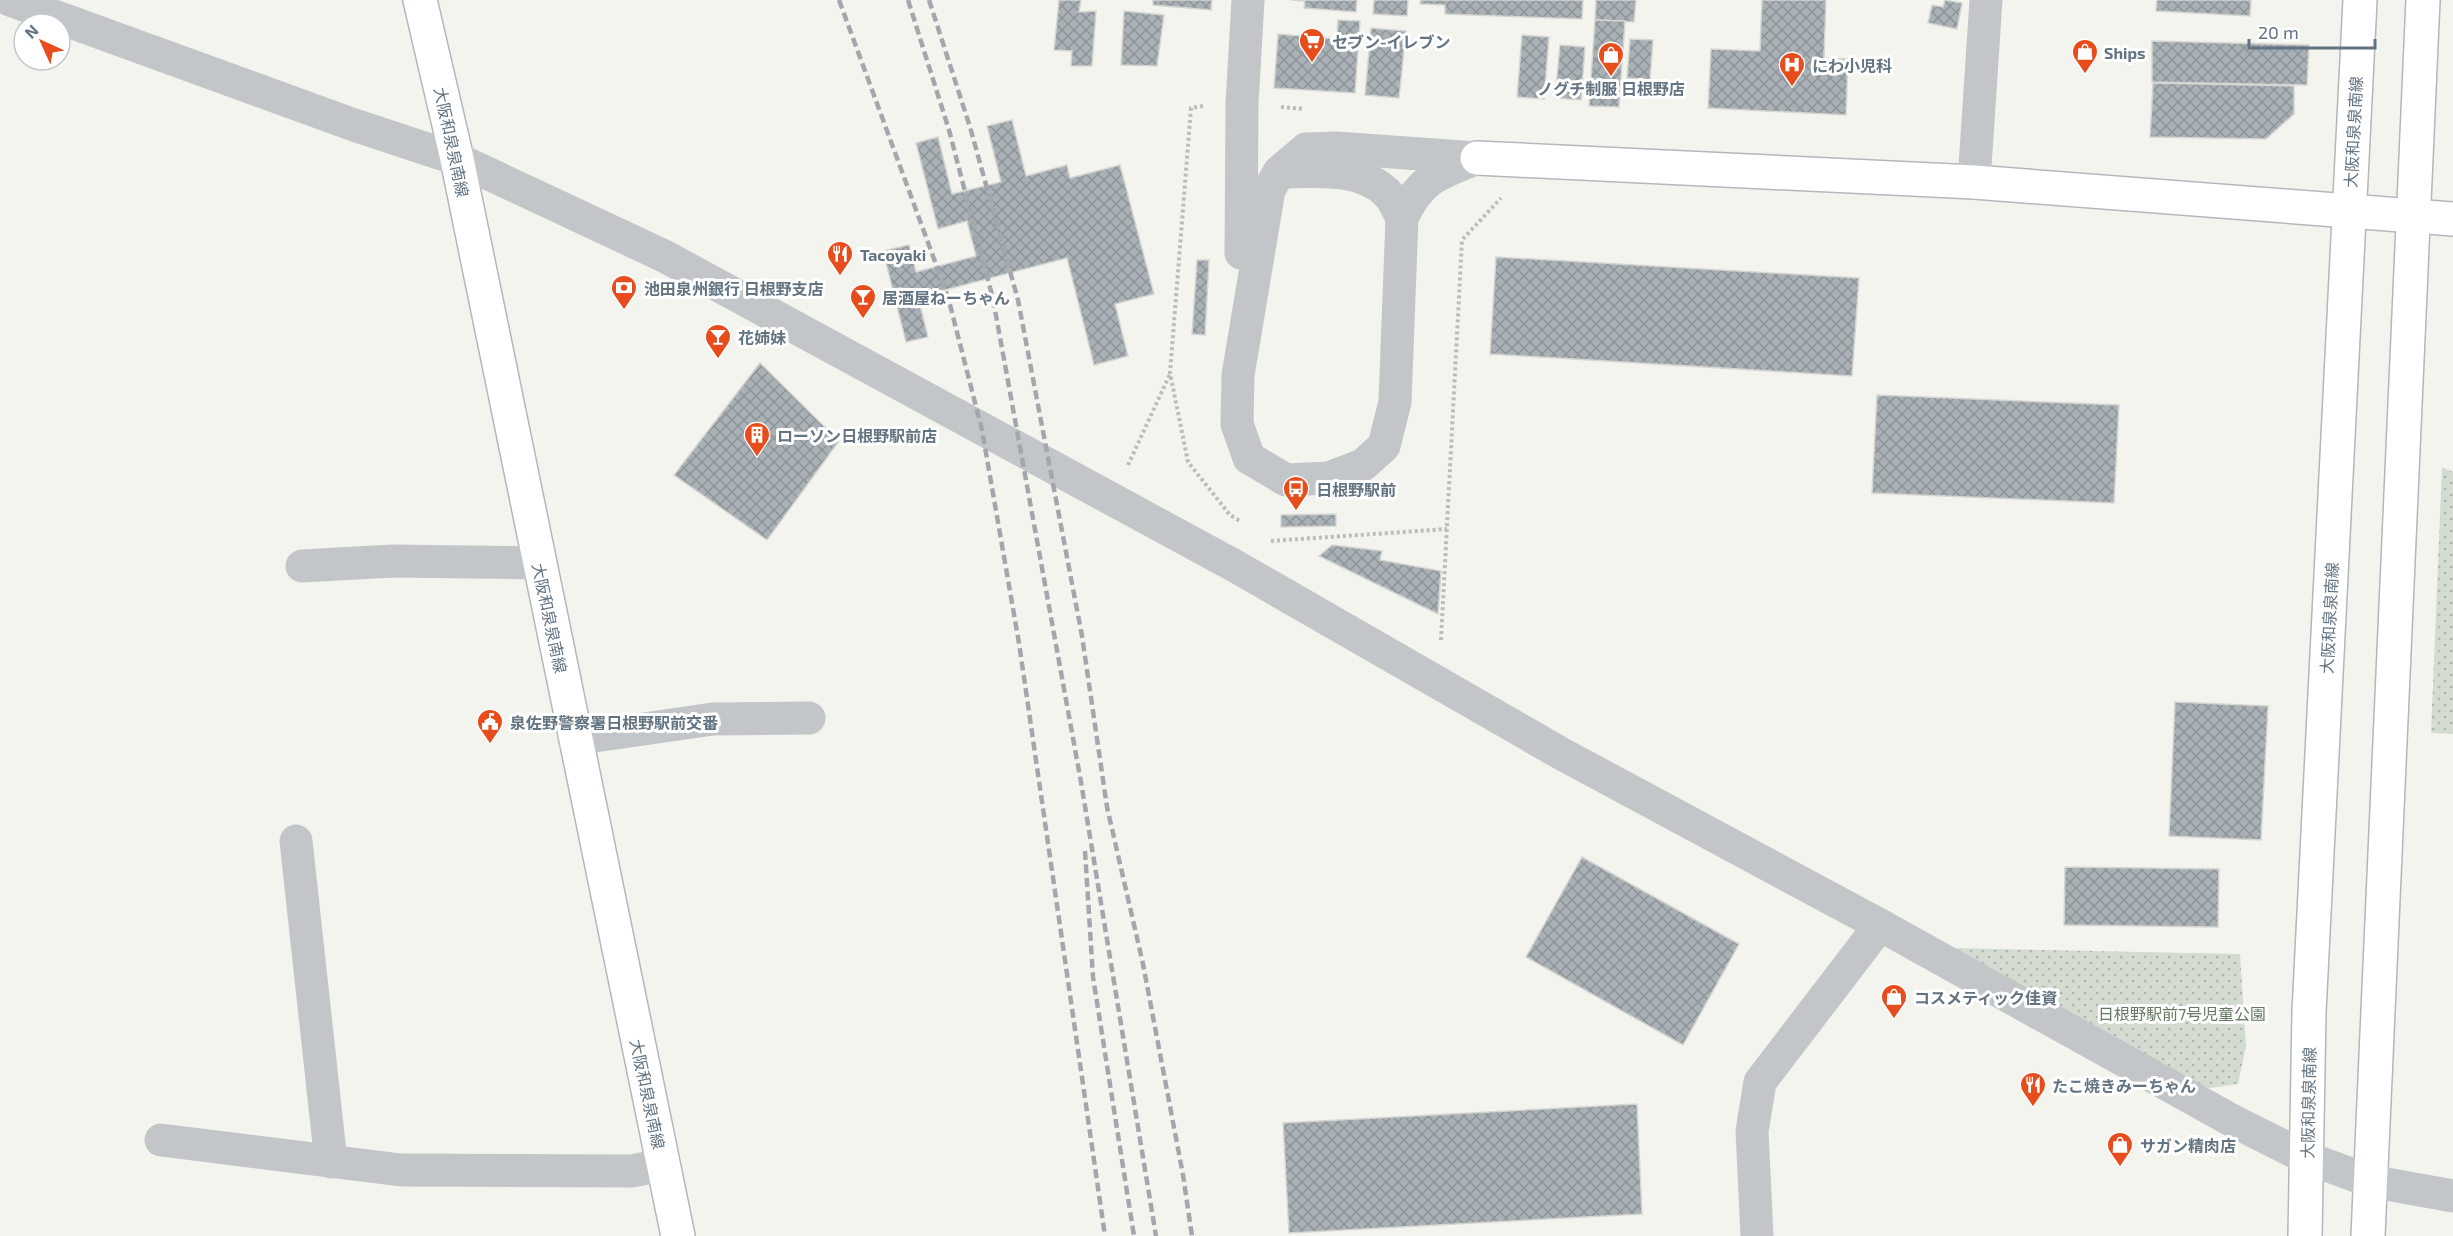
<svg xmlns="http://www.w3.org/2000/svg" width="2453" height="1236" viewBox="0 0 2453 1236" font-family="'Exo 2','Noto Sans JP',sans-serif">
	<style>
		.grass { fill: url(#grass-dots) }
		.building { fill: url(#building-cross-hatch); stroke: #d5d5d2; stroke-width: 1.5 }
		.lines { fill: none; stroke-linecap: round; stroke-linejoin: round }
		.secondary-casing { stroke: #b2b8bc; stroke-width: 36 }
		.primary-casing { stroke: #b3b7bb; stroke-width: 36 }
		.path { stroke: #babcbe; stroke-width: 4; stroke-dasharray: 3 3; stroke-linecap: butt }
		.street { stroke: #c3c6c9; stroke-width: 33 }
		.secondary { stroke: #fff; stroke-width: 33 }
		.primary { stroke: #fff; stroke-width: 33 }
		.rail { stroke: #a1a7ac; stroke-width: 4.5; stroke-dasharray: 9 4.5; stroke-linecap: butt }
		.labels { text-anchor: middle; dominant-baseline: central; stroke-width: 6; stroke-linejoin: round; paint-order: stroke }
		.poi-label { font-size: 16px; font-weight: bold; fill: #627381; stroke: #fff; text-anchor: start }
		.street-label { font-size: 16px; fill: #627381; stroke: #fff }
		.park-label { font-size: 16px; fill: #657861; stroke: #fff }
	</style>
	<defs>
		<pattern id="grass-dots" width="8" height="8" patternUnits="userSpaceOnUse" patternTransform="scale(1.5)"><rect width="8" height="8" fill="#d4dbd0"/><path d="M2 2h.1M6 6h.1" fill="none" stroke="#afb6ae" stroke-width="1.8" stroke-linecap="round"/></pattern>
		<pattern id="building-cross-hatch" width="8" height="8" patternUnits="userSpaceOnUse" patternTransform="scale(1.5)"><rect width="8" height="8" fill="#a9b1b6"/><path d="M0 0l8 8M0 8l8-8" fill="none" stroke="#8d9499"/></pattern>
	</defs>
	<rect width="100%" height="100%" fill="#f4f4ef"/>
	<g class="grass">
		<path d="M2442 467 2453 472V734L2431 733Z"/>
		<path d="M1950 948 2240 954 2246 1046 2238 1084 2195 1090Z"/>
	</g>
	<g class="building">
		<path d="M1059 0H1081L1079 12 1096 11 1092 66H1071L1072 51 1054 50Z"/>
		<path d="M1153 0H1212L1211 10 1153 5Z"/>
		<path d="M1291 0H1357L1356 12 1304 8 1305 1Z"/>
		<path d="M1374 0H1408L1407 16 1373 14Z"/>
		<path d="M1421 0H1583L1582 19 1445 14V5L1420 4Z"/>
		<path d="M1596 0H1636L1634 22 1595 20Z"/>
		<path d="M1762 0H1826L1824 58 1848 59 1846 115 1708 108 1711 49 1760 51Z"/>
		<path d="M1945 0 1962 3 1957 29 1928 23 1932 5 1943 7Z"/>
		<path d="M2157 0H2251L2250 16 2156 11Z"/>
		<path d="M1124 11 1164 15 1157 66 1121 65Z"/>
		<path d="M1338 20 1360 21 1355 93 1274 88 1278 34 1337 39Z"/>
		<path d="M1595 20 1625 21 1619 107 1589 106Z"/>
		<path d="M1371 28 1406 31 1399 98 1365 95Z"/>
		<path d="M1522 35 1549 37 1544 99 1517 97Z"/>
		<path d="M1630 39 1653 40 1650 80 1627 78Z"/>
		<path d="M2152 41 2309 45 2307 85 2152 82Z"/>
		<path d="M1560 45 1585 47 1581 100 1555 98Z"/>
		<path d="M2153 83 2294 86V114L2266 139 2150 137Z"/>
		<path d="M1012 120 1026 176 1067 165 1070 178 1120 165 1154 294 1115 304 1128 356 1094 365 1067 258 918 297 928 337 906 342 883 251 909 245 916 272 976 256 967 221 938 229 916 143 938 137 952 194 1001 182 987 126Z"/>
		<path d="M1496 257 1859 278 1852 376 1490 354Z"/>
		<path d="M1197 260H1209L1205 335 1192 334Z"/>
		<path d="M760 363 839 441 767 540 674 475Z"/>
		<path d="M1877 395 2119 405 2114 503 1872 493Z"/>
		<path d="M1336 514V526L1281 527V515Z"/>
		<path d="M1332 545 1382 551 1380 560 1441 571 1438 614 1319 556Z"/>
		<path d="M2175 702 2268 706 2261 840 2169 836Z"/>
		<path d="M1582 857 1739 944 1683 1045 1526 957Z"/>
		<path d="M2065 867 2219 869 2218 927 2064 925Z"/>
		<path d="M1637 1104 1642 1214 1289 1233 1283 1123Z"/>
	</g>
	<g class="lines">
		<defs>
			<path id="secondary" d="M1477 158 1974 182 2453 219"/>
			<g id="primary">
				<path d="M420 0 457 159 678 1236"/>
				<path d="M2305 1236 2309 1012 2360 0"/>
				<path d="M2368 1236 2423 0"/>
			</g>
		</defs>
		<use href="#secondary" class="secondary-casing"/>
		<use href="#primary" class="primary-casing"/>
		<g class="path">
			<path d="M1203 106 1191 108 1170 373 1188 462 1230 515 1240 521"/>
			<path d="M1281 107 1304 109"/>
			<path d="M1128 465 1170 374"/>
			<path d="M1271 541 1447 529"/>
			<path d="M1441 640 1462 240 1501 198"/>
		</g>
		<g class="street">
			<path d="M10 0 354 125 457 159 664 256 1235 566 1562 754 1880 925 2233 1121 2307 1158 2370 1181 2453 1196"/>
			<path d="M1336 148 1477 158C1438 175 1421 177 1402 218L1395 402 1384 446 1363 465 1329 478 1286 480 1249 458 1237 424 1238 375 1269 190 1279 172 1306 149Z"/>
			<path d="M1287 172C1321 171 1363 168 1388 194 1394 200 1398 211 1402 218"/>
			<path d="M1974 182 1986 0"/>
			<path d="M1241 253 1242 104 1248 0"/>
			<path d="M302 566 393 561 538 563"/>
			<path d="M574 739 713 719 809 718"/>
			<path d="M296 841 331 1162"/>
			<path d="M161 1140 401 1170 631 1171 663 1165"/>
			<path d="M1757 1236 1752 1131 1760 1082 1880 925"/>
		</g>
		<use href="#secondary" class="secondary"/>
		<use href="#primary" class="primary"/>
		<g class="rail">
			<path d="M839 0 948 297 982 430 1019 643 1105 1236"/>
			<path d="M908 0 949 130 993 299 1081 782 1156 1236"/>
			<path d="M929 0 970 127 1018 300 1082 636 1107 807 1143 964 1183 1175 1192 1236"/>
			<path d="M1085 851 1093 977 1134 1236"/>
		</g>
	</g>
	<defs>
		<symbol id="supermarket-pin" viewBox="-11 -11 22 30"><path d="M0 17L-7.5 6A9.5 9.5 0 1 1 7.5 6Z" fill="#e74d1c" stroke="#fff"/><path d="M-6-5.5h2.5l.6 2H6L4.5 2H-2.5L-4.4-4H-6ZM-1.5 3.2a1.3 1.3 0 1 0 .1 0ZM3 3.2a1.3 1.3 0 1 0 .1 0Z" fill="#fff"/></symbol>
		<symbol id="shop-pin" viewBox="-11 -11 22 30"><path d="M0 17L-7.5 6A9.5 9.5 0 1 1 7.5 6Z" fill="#e74d1c" stroke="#fff"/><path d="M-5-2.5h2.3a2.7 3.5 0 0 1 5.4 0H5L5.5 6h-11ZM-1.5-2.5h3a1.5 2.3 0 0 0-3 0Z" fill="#fff"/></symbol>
		<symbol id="hospital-pin" viewBox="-11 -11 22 30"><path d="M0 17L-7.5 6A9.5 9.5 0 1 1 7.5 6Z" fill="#e74d1c" stroke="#fff"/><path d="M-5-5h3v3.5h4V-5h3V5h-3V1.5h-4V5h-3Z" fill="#fff"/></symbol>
		<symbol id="restaurant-pin" viewBox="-11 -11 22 30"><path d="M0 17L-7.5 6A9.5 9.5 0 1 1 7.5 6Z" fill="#e74d1c" stroke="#fff"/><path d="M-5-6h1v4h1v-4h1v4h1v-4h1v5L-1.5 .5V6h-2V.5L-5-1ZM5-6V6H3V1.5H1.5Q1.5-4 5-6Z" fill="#fff"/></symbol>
		<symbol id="bank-pin" viewBox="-11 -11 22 30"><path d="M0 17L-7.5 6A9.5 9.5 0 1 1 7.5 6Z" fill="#e74d1c" stroke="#fff"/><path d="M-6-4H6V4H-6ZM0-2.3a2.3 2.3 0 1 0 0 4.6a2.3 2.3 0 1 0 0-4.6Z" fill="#fff"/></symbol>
		<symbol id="bar-pin" viewBox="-11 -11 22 30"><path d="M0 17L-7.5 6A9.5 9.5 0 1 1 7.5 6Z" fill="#e74d1c" stroke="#fff"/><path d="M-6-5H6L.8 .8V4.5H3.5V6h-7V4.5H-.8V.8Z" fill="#fff"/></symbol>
		<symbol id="building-pin" viewBox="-11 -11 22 30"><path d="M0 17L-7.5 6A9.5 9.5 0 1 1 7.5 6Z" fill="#e74d1c" stroke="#fff"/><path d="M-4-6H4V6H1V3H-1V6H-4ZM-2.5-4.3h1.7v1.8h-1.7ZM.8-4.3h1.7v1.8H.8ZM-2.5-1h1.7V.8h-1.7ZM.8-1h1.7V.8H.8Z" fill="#fff"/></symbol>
		<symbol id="bus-pin" viewBox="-11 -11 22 30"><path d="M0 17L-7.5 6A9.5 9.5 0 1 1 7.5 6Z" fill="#e74d1c" stroke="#fff"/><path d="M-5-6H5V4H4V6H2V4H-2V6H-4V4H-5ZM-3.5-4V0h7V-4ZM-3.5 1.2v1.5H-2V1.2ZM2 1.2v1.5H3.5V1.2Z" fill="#fff"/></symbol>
		<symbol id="civic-pin" viewBox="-11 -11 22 30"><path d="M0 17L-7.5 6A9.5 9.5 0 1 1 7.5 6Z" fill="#e74d1c" stroke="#fff"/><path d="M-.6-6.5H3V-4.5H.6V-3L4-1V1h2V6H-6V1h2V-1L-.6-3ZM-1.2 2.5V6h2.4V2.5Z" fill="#fff"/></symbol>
	</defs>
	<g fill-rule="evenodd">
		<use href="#supermarket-pin" x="1297" y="26" width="30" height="40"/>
		<use href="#shop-pin" x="2070" y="37" width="30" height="40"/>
		<use href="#shop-pin" x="1596" y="40" width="30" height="40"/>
		<use href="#hospital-pin" x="1777" y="50" width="30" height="40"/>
		<use href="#restaurant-pin" x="825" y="239" width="30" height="40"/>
		<use href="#bank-pin" x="609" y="273" width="30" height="40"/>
		<use href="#bar-pin" x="848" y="282" width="30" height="40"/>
		<use href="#bar-pin" x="703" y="322" width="30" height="40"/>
		<use href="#building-pin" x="742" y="420" width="30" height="40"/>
		<use href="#bus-pin" x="1281" y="474" width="30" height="40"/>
		<use href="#civic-pin" x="475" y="707" width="30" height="40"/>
		<use href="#shop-pin" x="1879" y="982" width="30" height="40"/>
		<use href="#restaurant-pin" x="2018" y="1070" width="30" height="40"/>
		<use href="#shop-pin" x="2105" y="1130" width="30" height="40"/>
	</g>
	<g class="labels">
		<g class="poi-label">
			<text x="1332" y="41">セブン-イレブン</text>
			<text x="2104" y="52">Ships</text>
			<text x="1812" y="65">にわ小児科</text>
			<text x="1611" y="88" text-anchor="middle">ノグチ制服 日根野店</text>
			<text x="860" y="254">Tacoyaki</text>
			<text x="644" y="288">池田泉州銀行 日根野支店</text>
			<text x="882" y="297">居酒屋ねーちゃん</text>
			<text x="738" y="337">花姉妹</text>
			<text x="777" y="435">ローソン日根野駅前店</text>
			<text x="1316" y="489">日根野駅前</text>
			<text x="510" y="722">泉佐野警察署日根野駅前交番</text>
			<text x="1914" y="997">コスメティック佳資</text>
			<text x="2052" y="1085">たこ焼きみーちゃん</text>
			<text x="2140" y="1145">サガン精肉店</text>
		</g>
		<g class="street-label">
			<text transform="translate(2353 132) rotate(-87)">大阪和泉泉南線</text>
			<text transform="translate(452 142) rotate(78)">大阪和泉泉南線</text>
			<text transform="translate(550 618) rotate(78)">大阪和泉泉南線</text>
			<text transform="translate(2329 618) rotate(-87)">大阪和泉泉南線</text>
			<text transform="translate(648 1094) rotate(78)">大阪和泉泉南線</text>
			<text transform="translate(2308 1103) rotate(-89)">大阪和泉泉南線</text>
		</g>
		<g class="park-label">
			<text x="2182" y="1013">日根野駅前7号児童公園</text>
		</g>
	</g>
	<g transform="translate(42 42) rotate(315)"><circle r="28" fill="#ffffff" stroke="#c0c7cd" stroke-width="1.5"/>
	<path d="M0-4.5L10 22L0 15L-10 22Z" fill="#e74d1c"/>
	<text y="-9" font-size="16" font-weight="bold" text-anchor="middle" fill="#627381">N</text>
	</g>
	<path d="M2249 39v9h126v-9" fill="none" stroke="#627381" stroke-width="3"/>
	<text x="2258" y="39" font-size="18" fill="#627381" stroke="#ffffff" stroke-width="4.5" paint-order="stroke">20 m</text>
</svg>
